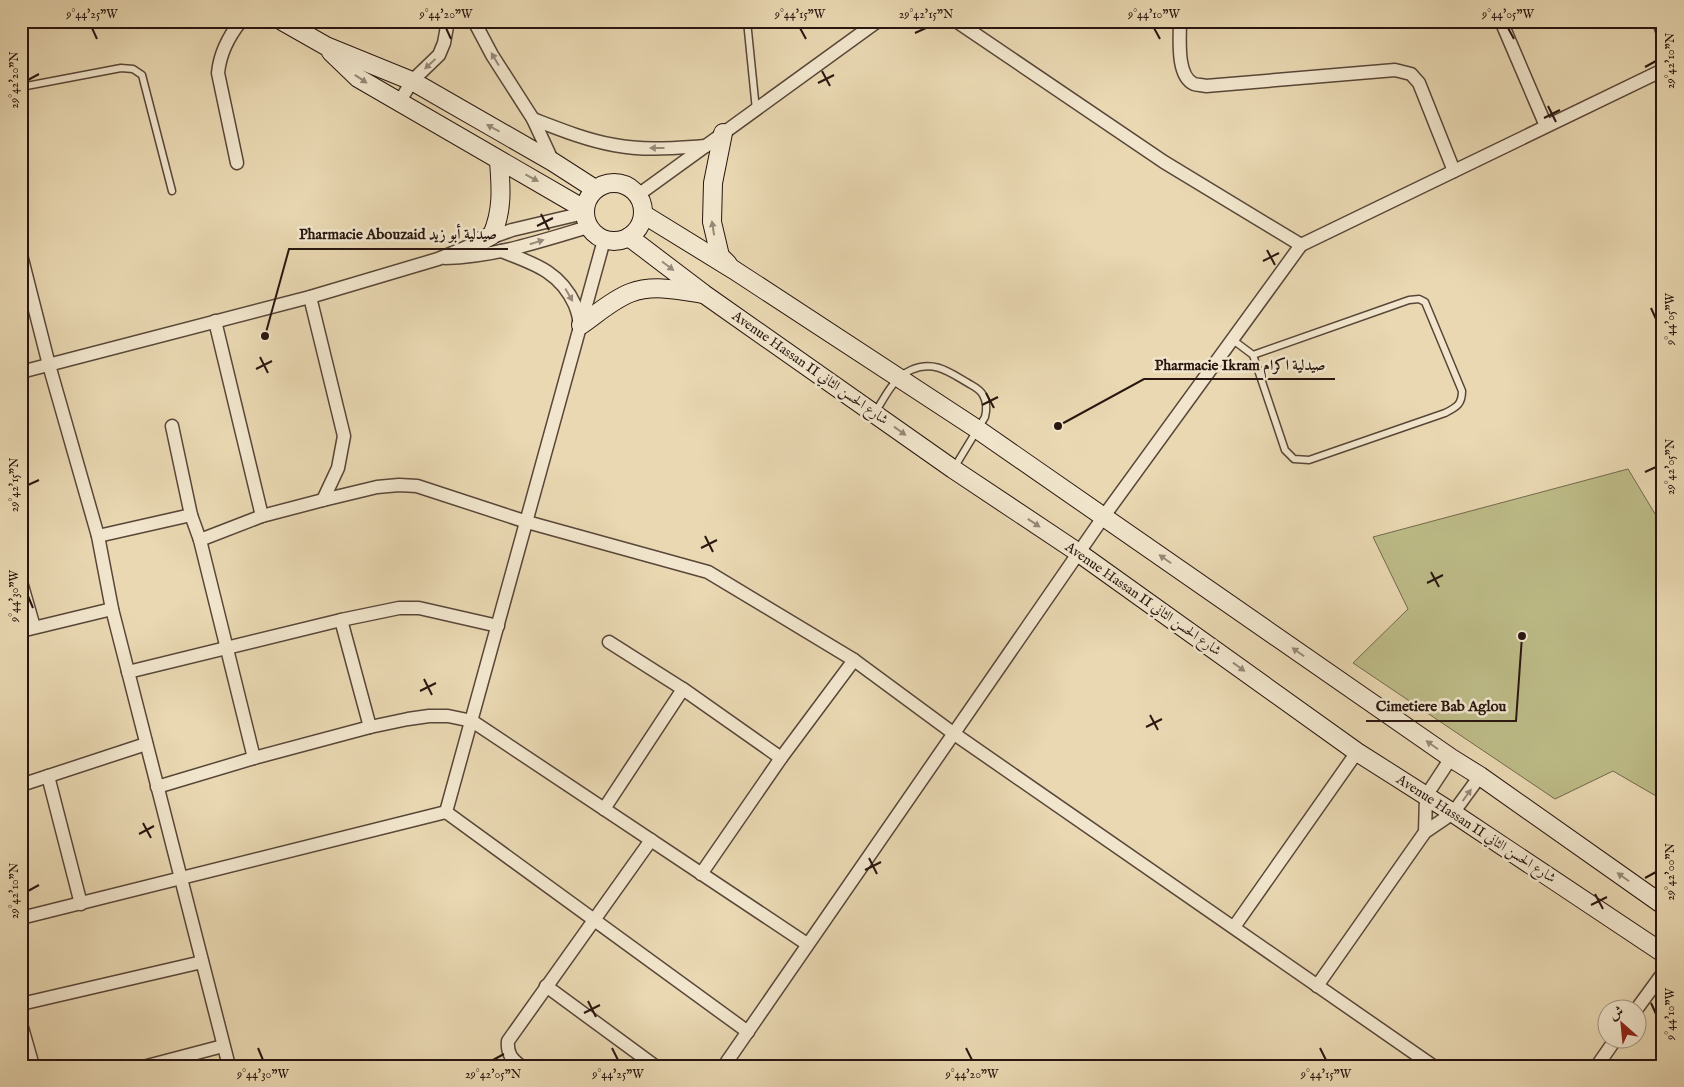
<svg xmlns="http://www.w3.org/2000/svg" width="1684" height="1087" viewBox="0 0 1684 1087" font-family="'IM FELL English',Amiri,serif">
	<style>
		.green { fill: #bdbc88; stroke: #73694c }
		.lines { fill: none; stroke-linecap: round; stroke-linejoin: round }
		.lane-casing { stroke: #594638; stroke-width: 9 }
		.street-casing { stroke: #594638; stroke-width: 15 }
		.secondary-casing { stroke: #291610; stroke-width: 20 }
		.lane { stroke: #f1e6cd; stroke-width: 6 }
		.street { stroke: #f1e6cd; stroke-width: 12 }
		.secondary { stroke: #f1e6cd; stroke-width: 18 }
		.oneway { fill: #978878 }
		.ticks { fill: none; stroke: #291610; stroke-width: 2 }
		.labels { text-anchor: middle; dominant-baseline: central; stroke-width: 5; stroke-linejoin: round; paint-order: stroke }
		.street-label { font-size: 14px; fill: #291610; stroke: #f1e6cd }
		.leader { fill: none; stroke: #291610; stroke-width: 2 }
		.callout-dot { fill: #291610; stroke: #f1e6cd; stroke-width: 2 }
		.callout-label { font-size: 15px; text-anchor: middle; font-weight: bold; fill: #291610; stroke: #f1e6cd; stroke-width: 5; stroke-linejoin: round; paint-order: stroke }
		.neatline { fill: none; stroke: #291610; stroke-width: 2 }
		.ticks-label { font-size: 12px; text-anchor: middle; fill: #291610 }
	</style>
	<rect width="100%" height="100%" fill="#e9d8b2"/>
	<filter id="stains"><feTurbulence type="fractalNoise" baseFrequency=".004" numOctaves="4"/><feColorMatrix values="0 0 0 0 .2 0 0 0 0 .09 0 0 0 0 .02 0 0 0 .5 -.17"/></filter>
	<radialGradient id="worn" r=".72"><stop offset=".6" stop-color="#630" stop-opacity="0"/><stop offset="1" stop-color="#630" stop-opacity=".3"/></radialGradient>
	<path class="green" d="M1628 469 1663 527V800L1613 771 1555 799 1353 663 1408 609 1373 537Z"/>
	<g class="lines">
		<defs>
			<g id="lane">
				<path d="M747 21 756 110"/>
				<path d="M21 87 121 68 133 69 142 75 172 191"/>
				<path d="M1233 340 1253 355 1409 300 1419 299 1425 302 1462 391C1462 404 1457 407 1445 413L1309 460 1294 459 1285 450 1253 355"/>
				<path d="M875 413C885 397 893 378 911 370 934 360 949 372 968 383 973 386 980 389 983 395 987 402 987 409 985 417L954 468"/>
			</g>
			<g id="street">
				<path d="M474 21 492 55 533 119 553 162"/>
				<path d="M956 21 1164 162 1301 245"/>
				<path d="M1180 21C1180 38 1176 76 1194 84 1197 85 1202 85 1206 86L1395 70 1411 74 1419 83 1454 171"/>
				<path d="M1501 21 1546 126"/>
				<path d="M1659 21 1663 34"/>
				<path d="M400 101 412 81 439 55 444 43 448 21"/>
				<path d="M533 119C559 129 586 140 614 145 644 151 675 148 706 146"/>
				<path d="M237 163 218 73C220 53 228 37 241 21"/>
				<path d="M638 195 878 21"/>
				<path d="M501 251C532 263 560 271 575 305 577 311 580 317 579 324"/>
				<path d="M21 255 49 365 98 536 112 609 229 1066"/>
				<path d="M445 258C494 257 541 241 588 227"/>
				<path d="M310 297 344 436 338 468 323 500"/>
				<path d="M215 321 262 516"/>
				<path d="M21 372 310 297 438 259 481 241 512 230 584 213"/>
				<path d="M172 426 191 515 200 540 254 758"/>
				<path d="M98 536 191 515"/>
				<path d="M200 540 262 516 323 500 377 487 399 485 417 486 527 522 708 572 854 660 953 733 1433 1066"/>
				<path d="M21 582 34 627"/>
				<path d="M341 620 370 727"/>
				<path d="M21 631 112 609"/>
				<path d="M609 642 683 689 781 758"/>
				<path d="M128 672 341 620 399 608H419L498 626"/>
				<path d="M48 776 81 904"/>
				<path d="M21 785 146 744"/>
				<path d="M157 787 254 758 370 727 408 719 429 716H448L472 721 807 944"/>
				<path d="M604 809 683 689"/>
				<path d="M446 812 604 240"/>
				<path d="M446 812 748 1032"/>
				<path d="M1425 832 1426 796 1451 758"/>
				<path d="M701 874 781 758 854 660"/>
				<path d="M21 918 446 812"/>
				<path d="M1234 927 1357 752"/>
				<path d="M546 986 655 1066"/>
				<path d="M1317 986 1425 832 1453 813 1480 776"/>
				<path d="M21 1004 202 962"/>
				<path d="M1636 1010 1663 973"/>
				<path d="M21 1024 33 1066"/>
				<path d="M147 1066 223 1046"/>
				<path d="M521 1066C511 1059 507 1053 508 1041L651 840"/>
				<path d="M724 1066 1104 516 1301 245 1663 70"/>
				<path d="M1597 1066 1615 1040"/>
			</g>
			<g id="secondary">
				<path d="M282 21 326 46 412 81 553 162 595 189"/>
				<path d="M331 52 358 78 584 209"/>
				<path d="M723 133 713 183 712 222 720 256 728 264"/>
				<circle cx="614" cy="212" r="29"/>
				<path d="M643 214 734 270 977 429 1451 758 1480 776 1663 905"/>
				<path d="M629 237 704 294 953 469 1079 553 1357 752 1453 813 1663 953"/>
				<path d="M481 241 492 235C503 210 501 187 499 161"/>
				<path d="M581 325C597 314 612 300 630 293 653 284 679 290 703 294"/>
			</g>
		</defs>
		<use href="#lane" class="lane-casing"/>
		<use href="#street" class="street-casing"/>
		<use href="#secondary" class="secondary-casing"/>
		<use href="#lane" class="lane"/>
		<use href="#street" class="street"/>
		<use href="#secondary" class="secondary"/>
	</g>
	<defs><path id="oneway-solid" d="M-6-.8H1V-3.2L6.5 0L1 3.2V.8H-6Z" transform="scale(1.25)"/></defs>
	<g class="oneway">
		<use href="#oneway-solid" transform="translate(495 59) rotate(-121)"/>
		<use href="#oneway-solid" transform="translate(430 64) rotate(137)"/>
		<use href="#oneway-solid" transform="translate(361 79) rotate(34)"/>
		<use href="#oneway-solid" transform="translate(493 128) rotate(-151)"/>
		<use href="#oneway-solid" transform="translate(657 148) rotate(-180)"/>
		<use href="#oneway-solid" transform="translate(532 178) rotate(28)"/>
		<use href="#oneway-solid" transform="translate(713 228) rotate(-99)"/>
		<use href="#oneway-solid" transform="translate(537 242) rotate(-17)"/>
		<use href="#oneway-solid" transform="translate(668 266) rotate(37)"/>
		<use href="#oneway-solid" transform="translate(569 295) rotate(60)"/>
		<use href="#oneway-solid" transform="translate(900 431) rotate(36)"/>
		<use href="#oneway-solid" transform="translate(1034 523) rotate(34)"/>
		<use href="#oneway-solid" transform="translate(1165 559) rotate(-145)"/>
		<use href="#oneway-solid" transform="translate(1298 652) rotate(-145)"/>
		<use href="#oneway-solid" transform="translate(1239 667) rotate(36)"/>
		<use href="#oneway-solid" transform="translate(1432 745) rotate(-145)"/>
		<use href="#oneway-solid" transform="translate(1467 795) rotate(-54)"/>
		<use href="#oneway-solid" transform="translate(1623 877) rotate(-145)"/>
	</g>
	<path class="ticks" d="M92 28 97 39M446 28 451 39M800 28 806 39M1154 28 1160 39M1508 28 1514 39M915 33 926 28M1645 67 1656 61M822 71 830 86M28 80 39 74M818 83 834 75M1548 106 1556 122M1544 118 1560 110M541 214 549 230M537 226 553 218M1267 250 1275 265M1263 261 1279 253M1651 308 1656 319M260 357 268 373M256 369 272 361M986 393 994 408M982 405 998 397M1645 472 1656 467M28 485 39 480M705 536 713 552M701 548 717 540M1431 572 1439 587M1427 583 1443 575M28 596 33 608M424 679 432 695M420 691 436 683M1150 715 1158 730M1146 727 1162 719M143 823 151 838M139 834 154 826M869 858 877 874M865 870 881 862M1645 878 1656 872M28 891 39 885M1595 894 1603 909M1591 905 1607 897M588 1001 596 1017M1651 1003 1656 1014M584 1013 600 1005M258 1048 263 1060M612 1048 618 1060M966 1048 972 1060M1320 1048 1326 1060M493 1060 504 1054"/>
	<g class="labels">
		<g class="street-label">
			<text transform="translate(810 368) rotate(35)">Avenue Hassan II شارع الحسن الثاني</text>
			<text transform="translate(1143 599) rotate(35)">Avenue Hassan II شارع الحسن الثاني</text>
			<text transform="translate(1476 829) rotate(33)">Avenue Hassan II شارع الحسن الثاني</text>
		</g>
	</g>
	<path class="leader" d="M265 336L289 249H508M1058 426L1144 379H1335M1522 636L1516 721H1366"/>
	<g class="callout-dot">
		<circle cx="265" cy="336" r="5"/>
		<circle cx="1058" cy="426" r="5"/>
		<circle cx="1522" cy="636" r="5"/>
	</g>
	<g class="callout-label">
		<text x="398" y="239">Pharmacie Abouzaid صيدلية أبو زيد</text>
		<text x="1240" y="370">Pharmacie Ikram صيدلية اكرام</text>
		<text x="1441" y="711">Cimetiere Bab Aglou</text>
	</g>
	<rect width="1684" height="1087" fill="none" stroke="#e9d8b2" stroke-width="55"/>
	<g transform="translate(1622 1024) rotate(333)"><circle r="24" fill="#f1e6cd" stroke="#a19381"/>
	<path d="M0-4L9 19L0 12L-9 19Z" fill="#8f2418"/>
	<text y="-8" font-size="14" font-weight="bold" text-anchor="middle" fill="#291610">ش</text>
	</g>
	<rect x="28" y="28" width="1628" height="1032" class="neatline"/>
	<g class="ticks-label">
		<text x="92" y="18">9°44'25"W</text>
		<text x="446" y="18">9°44'20"W</text>
		<text x="800" y="18">9°44'15"W</text>
		<text x="926" y="18">29°42'15"N</text>
		<text x="1154" y="18">9°44'10"W</text>
		<text x="1508" y="18">9°44'05"W</text>
		<text transform="translate(1670 61) rotate(-90)" y="4">29°42'10"N</text>
		<text transform="translate(14 80) rotate(-90)" y="4">29°42'20"N</text>
		<text transform="translate(1670 319) rotate(-90)" y="4">9°44'05"W</text>
		<text transform="translate(1670 467) rotate(-90)" y="4">29°42'05"N</text>
		<text transform="translate(14 485) rotate(-90)" y="4">29°42'15"N</text>
		<text transform="translate(14 596) rotate(-90)" y="4">9°44'30"W</text>
		<text transform="translate(1670 872) rotate(-90)" y="4">29°42'00"N</text>
		<text transform="translate(14 891) rotate(-90)" y="4">29°42'10"N</text>
		<text transform="translate(1670 1014) rotate(-90)" y="4">9°44'10"W</text>
		<text x="263" y="1078">9°44'30"W</text>
		<text x="493" y="1078">29°42'05"N</text>
		<text x="618" y="1078">9°44'25"W</text>
		<text x="972" y="1078">9°44'20"W</text>
		<text x="1326" y="1078">9°44'15"W</text>
	</g>
	<rect width="100%" height="100%" filter="url(#stains)"/>
	<rect width="100%" height="100%" fill="url(#worn)"/>
</svg>
